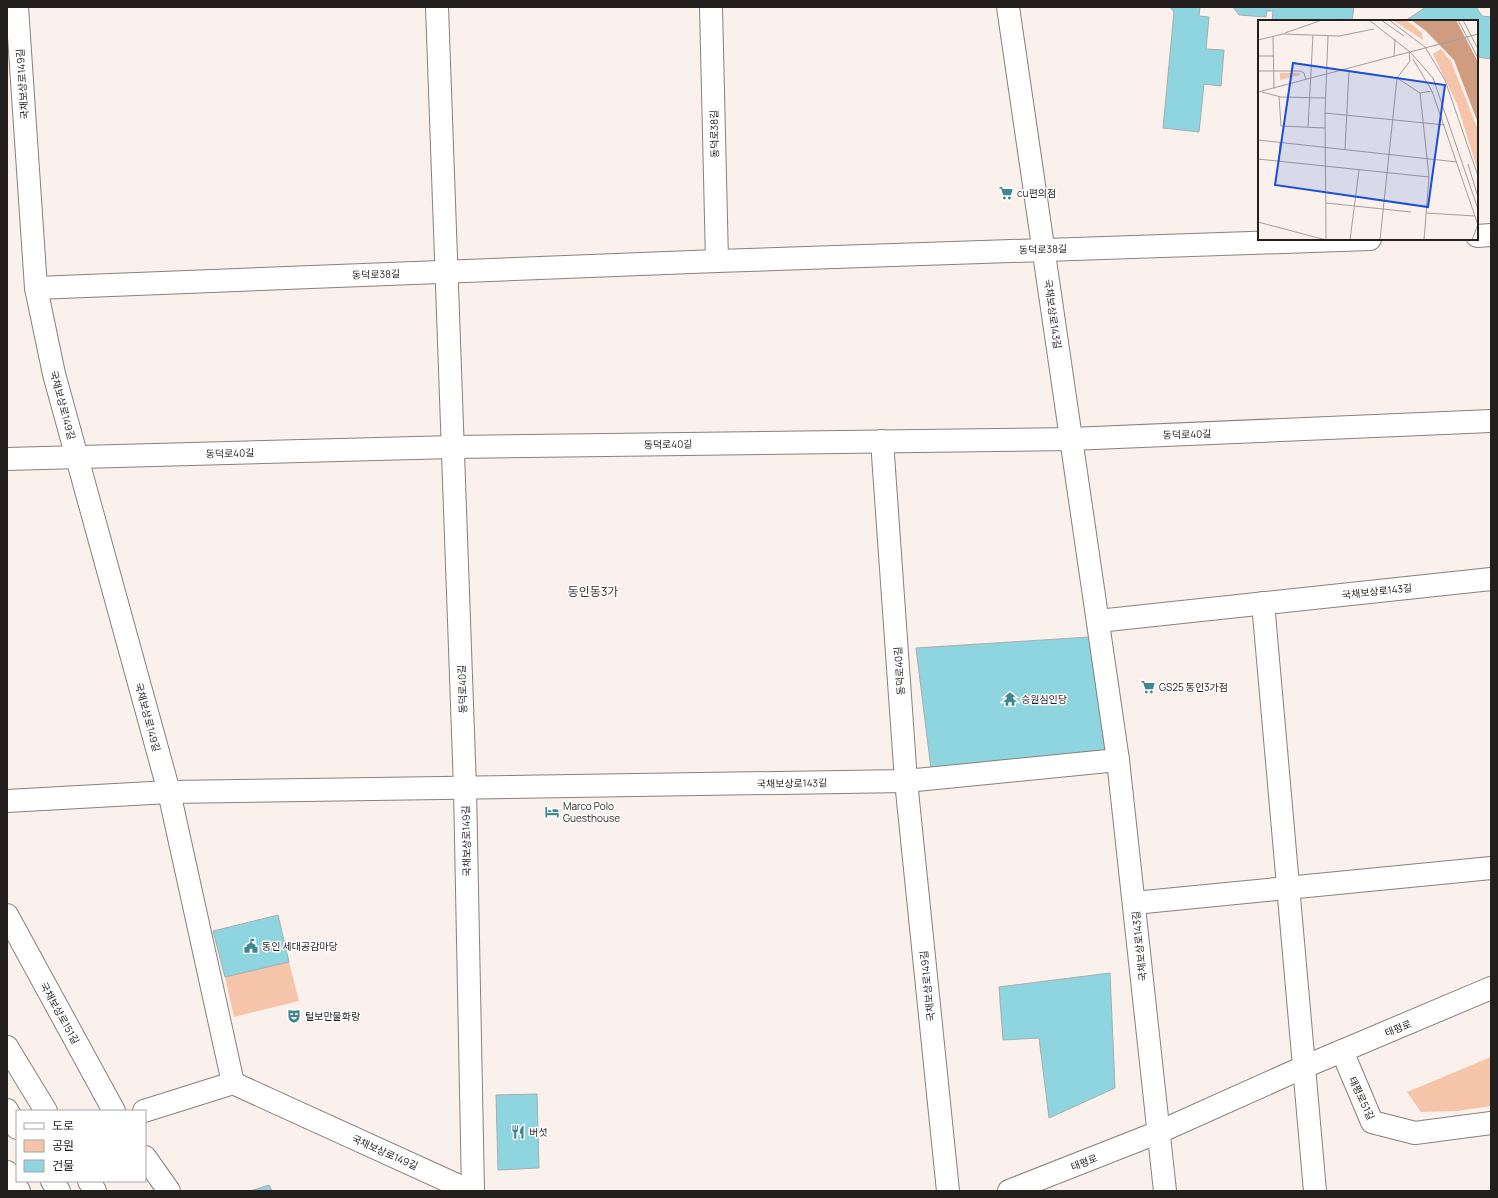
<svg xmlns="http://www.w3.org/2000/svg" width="1498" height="1198" viewBox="0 0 1498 1198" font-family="Manrope,'Noto Sans KR',sans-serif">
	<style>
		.green { fill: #f5c4a9 }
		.building { fill: #8ed5e0; stroke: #a4aeb0 }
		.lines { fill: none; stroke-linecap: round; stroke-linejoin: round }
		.minor-casing { stroke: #88807c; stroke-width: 24 }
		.tertiary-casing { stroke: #88807c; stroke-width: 24 }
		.secondary-casing { stroke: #88807c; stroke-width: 24 }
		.trunk-casing { stroke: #88807c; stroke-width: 24 }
		.minor { stroke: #fff; stroke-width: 22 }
		.tertiary { stroke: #fff; stroke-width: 22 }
		.secondary { stroke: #fff; stroke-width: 22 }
		.trunk { stroke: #fff; stroke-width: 22 }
		.labels { text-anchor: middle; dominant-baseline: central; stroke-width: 3; stroke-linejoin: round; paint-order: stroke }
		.street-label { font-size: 10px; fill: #221f1e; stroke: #fff }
		.poi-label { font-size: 10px; fill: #221f1e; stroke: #fff; text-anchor: start }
		.quarter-label { font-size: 12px; fill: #3c3531; stroke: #fff }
		.inset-road { fill: none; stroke: #a49d9a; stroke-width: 1 }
		.view { fill: #1d4ed8; fill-opacity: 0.15; stroke: #1d4ed8; stroke-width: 2 }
		.inset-edge { fill: none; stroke: #221f1e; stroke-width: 2 }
	</style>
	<rect width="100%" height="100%" fill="#faf1ed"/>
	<g class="green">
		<path d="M289 962 299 1001 234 1017 225 977Z"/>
		<path d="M1491 1057V1106L1457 1111 1421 1112 1407 1092Z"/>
	</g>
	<g class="building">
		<path d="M1170 7H1200L1199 16 1209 17 1206 49 1224 50 1221 86 1204 84 1199 132 1163 128 1174 12Z"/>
		<path d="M1233 7H1354L1352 21 1335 19V21H1272L1273 11H1267L1266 17 1239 15Z"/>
		<path d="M1426 7H1476L1482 16 1491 17V59L1477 57V21H1405Z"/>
		<path d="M1089 637 1105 750 931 769 916 648Z"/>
		<path d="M278 915 289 962 225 977 213 931Z"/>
		<path d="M1110 973 1115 1088 1049 1118 1039 1038 1003 1040 999 987Z"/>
		<path d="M537 1094 539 1168 498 1170 496 1095Z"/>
		<path d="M269 1185 272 1191H250Z"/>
	</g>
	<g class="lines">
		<defs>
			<g id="minor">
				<path d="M17 7 36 288 54 374 169 792 233 1083"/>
				<path d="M437 7 465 788 473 1191"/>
				<path d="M711 7 717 261"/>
				<path d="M1008 7 1118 760 1165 1191"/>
				<path d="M1477 236 1491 235"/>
				<path d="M36 288 717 261 1370 239"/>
				<path d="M882 441 906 781 948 1191"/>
				<path d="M7 459 453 447 1071 439 1491 421"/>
				<path d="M1263 603 1315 1191"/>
				<path d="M1098 621 1491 579"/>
				<path d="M7 801 169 792 906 781 1118 760"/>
				<path d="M1134 903 1491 868"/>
				<path d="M1342 1051 1372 1122 1415 1133 1491 1123"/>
				<path d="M144 1111 233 1083 470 1191"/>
			</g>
			<g id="tertiary">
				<path d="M7 915 114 1111"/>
				<path d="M145 1157 169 1191"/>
			</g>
			<path id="secondary" d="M1009 1191 1159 1132 1304 1067 1491 988"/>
			<g id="trunk">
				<path d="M7 1047 46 1111"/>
				<path d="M7 1110 17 1128"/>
				<path d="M7 1172 19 1191"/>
				<path d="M52 1181 59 1191"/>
				<path d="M89 1181 95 1191"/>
			</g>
		</defs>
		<use href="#minor" class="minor-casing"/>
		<use href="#tertiary" class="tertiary-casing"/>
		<use href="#secondary" class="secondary-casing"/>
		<use href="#trunk" class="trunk-casing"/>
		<use href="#minor" class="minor"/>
		<use href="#tertiary" class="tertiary"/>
		<use href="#secondary" class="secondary"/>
		<use href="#trunk" class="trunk"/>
	</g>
	<defs>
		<symbol id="supermarket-bare" viewBox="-9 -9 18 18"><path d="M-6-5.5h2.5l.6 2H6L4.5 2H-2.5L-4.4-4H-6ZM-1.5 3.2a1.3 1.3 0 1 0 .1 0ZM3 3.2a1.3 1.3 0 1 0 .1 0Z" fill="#418792" stroke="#fff" stroke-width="2.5" paint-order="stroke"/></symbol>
		<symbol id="temple-bare" viewBox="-9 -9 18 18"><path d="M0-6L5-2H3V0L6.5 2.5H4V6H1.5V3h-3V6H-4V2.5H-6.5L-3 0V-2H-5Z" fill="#418792" stroke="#fff" stroke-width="2.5" paint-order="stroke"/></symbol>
		<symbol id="hotel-bare" viewBox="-9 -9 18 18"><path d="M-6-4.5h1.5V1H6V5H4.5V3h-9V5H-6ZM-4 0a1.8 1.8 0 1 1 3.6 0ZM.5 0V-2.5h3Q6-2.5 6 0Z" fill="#418792" stroke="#fff" stroke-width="2.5" paint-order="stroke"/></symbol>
		<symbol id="civic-bare" viewBox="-9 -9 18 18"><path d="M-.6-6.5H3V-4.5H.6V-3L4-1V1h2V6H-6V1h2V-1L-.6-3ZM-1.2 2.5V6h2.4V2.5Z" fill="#418792" stroke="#fff" stroke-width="2.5" paint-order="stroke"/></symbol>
		<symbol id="theatre-bare" viewBox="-9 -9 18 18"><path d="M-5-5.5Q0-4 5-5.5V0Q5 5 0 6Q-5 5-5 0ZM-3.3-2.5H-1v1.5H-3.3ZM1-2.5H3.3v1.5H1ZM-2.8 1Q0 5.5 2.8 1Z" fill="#418792" stroke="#fff" stroke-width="2.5" paint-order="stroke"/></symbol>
		<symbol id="restaurant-bare" viewBox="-9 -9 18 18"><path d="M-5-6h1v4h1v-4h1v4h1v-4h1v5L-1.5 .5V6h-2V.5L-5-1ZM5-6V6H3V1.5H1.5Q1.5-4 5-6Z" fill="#418792" stroke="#fff" stroke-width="2.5" paint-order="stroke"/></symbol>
	</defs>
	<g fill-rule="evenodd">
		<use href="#supermarket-bare" x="996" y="183" width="20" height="20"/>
		<use href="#supermarket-bare" x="1138" y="677" width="20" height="20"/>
		<use href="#temple-bare" x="1000" y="689" width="20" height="20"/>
		<use href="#hotel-bare" x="542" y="802" width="20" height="20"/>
		<use href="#civic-bare" x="241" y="936" width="20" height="20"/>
		<use href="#theatre-bare" x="284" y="1006" width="20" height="20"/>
		<use href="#restaurant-bare" x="508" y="1122" width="20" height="20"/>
	</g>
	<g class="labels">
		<g class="street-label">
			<text transform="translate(22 84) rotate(-94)">국채보상로149길</text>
			<text transform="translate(714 134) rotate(-91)">동덕로38길</text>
			<text transform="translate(1043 249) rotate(-2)">동덕로38길</text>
			<text transform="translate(376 274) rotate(-2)">동덕로38길</text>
			<text transform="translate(1053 314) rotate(82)">국채보상로143길</text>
			<text transform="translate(63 405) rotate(75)">국채보상로149길</text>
			<text transform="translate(1187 434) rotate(-2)">동덕로40길</text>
			<text transform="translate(668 444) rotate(-1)">동덕로40길</text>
			<text transform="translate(230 453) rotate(-2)">동덕로40길</text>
			<text transform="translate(1377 591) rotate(-6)">국채보상로143길</text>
			<text transform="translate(899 671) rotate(-94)">동덕로40길</text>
			<text transform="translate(462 689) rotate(-92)">동덕로40길</text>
			<text transform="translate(148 717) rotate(75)">국채보상로149길</text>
			<text transform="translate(792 783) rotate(-1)">국채보상로143길</text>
			<text transform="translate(466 841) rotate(-91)">국채보상로149길</text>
			<text transform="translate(1139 946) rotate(-96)">국채보상로143길</text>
			<text transform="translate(927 986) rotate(-96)">국채보상로149길</text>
			<text transform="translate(60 1013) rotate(61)">국채보상로151길</text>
			<text transform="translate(1398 1028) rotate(-23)">태평로</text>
			<text transform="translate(1362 1098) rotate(65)">태평로51길</text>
			<text transform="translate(385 1152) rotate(24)">국채보상로149길</text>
			<text transform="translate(1084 1162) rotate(-21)">태평로</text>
		</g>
		<g class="poi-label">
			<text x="1017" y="193">cu편의점</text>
			<text x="1159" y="687">GS25 동인3가점</text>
			<text x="1021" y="699">승원심인당</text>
			<text x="563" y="806">Marco Polo<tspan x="563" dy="12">Guesthouse</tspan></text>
			<text x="262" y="946">동인 세대공감마당</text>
			<text x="305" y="1016">털보만물화랑</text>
			<text x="529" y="1132">버섯</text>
		</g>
		<g class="quarter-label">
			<text x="593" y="591">동인동3가</text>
		</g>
	</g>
	<g transform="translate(1258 20)">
		<rect width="220" height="220" fill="#faf1ed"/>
		<path d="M135 0H148L156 6 164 13 165 20ZM183 29 193 41 220 110V151L199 84 175 34ZM22 53H41L42 55 22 60Z" fill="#f5c4a9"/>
		<path d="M153 0H198L220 42V103L196 40 168 11Z" fill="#cf9c80"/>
		<path class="inset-road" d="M111 0 152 32 175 58 220 189M123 0 146 16M131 0 167 27 187 60 220 156M200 0 220 38M205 0 220 29M27 13 64 0M15 16 16 69M0 20 25 14 81 16 116 9M0 36H15M136 37 137 19M155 39 174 71 220 205M86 50 139 58 162 73 174 71M0 51H42L46 53 48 60M0 72 220 14M4 72 23 77 67 78M162 73 171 157 166 220M21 76 23 106 67 108M67 93 187 105M50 107 55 15M0 120 199 142M87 129 91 51M0 139 171 157M21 141 22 122M210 144 220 177M68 183 153 192M168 193 217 196M0 202 68 220M68 220 67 93 70 16M92 220 101 150M122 220 139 58 152 41 151 32M214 220 220 204"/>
		<path class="view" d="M35 43 187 65 170 187 17 165Z"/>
		<rect width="220" height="220" class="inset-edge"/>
	</g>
	<rect width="1498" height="1198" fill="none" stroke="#221f1e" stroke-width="16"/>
	<rect x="16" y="1110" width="130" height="72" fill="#ffffff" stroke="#a7a5a5"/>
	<rect x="24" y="1123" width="20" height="6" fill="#ffffff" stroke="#a7a5a5"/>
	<text x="52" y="1130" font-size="12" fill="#221f1e">도로</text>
	<rect x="24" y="1140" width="20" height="12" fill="#f5c4a9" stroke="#a7a5a5"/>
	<text x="52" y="1150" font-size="12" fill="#221f1e">공원</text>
	<rect x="24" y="1160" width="20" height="12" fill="#8ed5e0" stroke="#a7a5a5"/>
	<text x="52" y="1170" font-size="12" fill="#221f1e">건물</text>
</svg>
